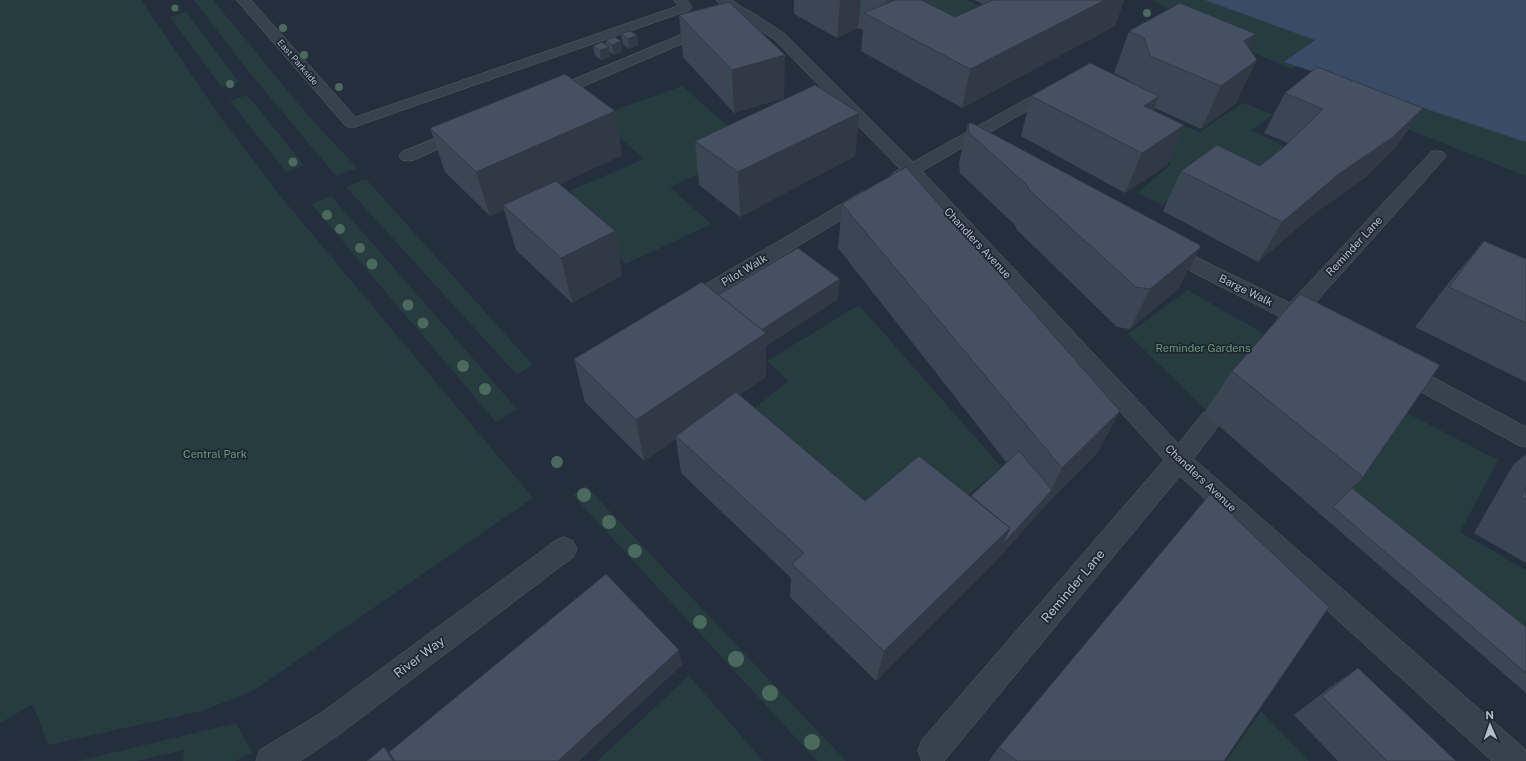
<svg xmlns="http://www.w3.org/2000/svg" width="1526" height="761" viewBox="0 0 1526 761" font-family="'Public Sans',sans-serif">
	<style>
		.green { fill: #263c3f }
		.water { fill: #394c67 }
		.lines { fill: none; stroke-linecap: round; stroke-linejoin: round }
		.service-casing { stroke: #565f6c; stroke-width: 1 }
		.pedestrian-casing { stroke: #565f6c; stroke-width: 1 }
		.minor-casing { stroke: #565f6c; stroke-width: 1 }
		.service { fill: #38414e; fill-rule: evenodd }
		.pedestrian { fill: #38414e; fill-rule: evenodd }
		.minor { fill: #38414e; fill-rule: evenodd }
		.tree { fill: #4b6a5d }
		.wall { fill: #3b4654 }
		.shaded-wall { fill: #303945 }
		.building { fill: #455162; stroke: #303945 }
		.labels { text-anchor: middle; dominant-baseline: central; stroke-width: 3.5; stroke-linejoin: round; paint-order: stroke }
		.far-street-label { font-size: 9px; fill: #b4bcc9; stroke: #1d2633 }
		.street-label { font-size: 11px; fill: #b4bcc9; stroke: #1d2633 }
		.park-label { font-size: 11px; fill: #6b9a76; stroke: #1d2633 }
		.near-street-label { font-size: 13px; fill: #b4bcc9; stroke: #1d2633 }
	</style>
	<rect width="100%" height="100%" fill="#242f3e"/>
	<g class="green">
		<path d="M0 0H141L223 121 282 198 533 498 253 691 202 711 48 745 33 704 0 723Z"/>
		<path d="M194 0H213L305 112 357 168 336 176 244 66Z"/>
		<path d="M919 0H967L1011 20 948 49Z"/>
		<path d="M1154 0H1443L1526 20V176L1379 118 1384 96 1296 66 1292 69 1236 46 1227 52Z"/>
		<path d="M186 12 239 82 222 88 170 17Z"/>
		<path d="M682 86 727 125 773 107 801 128 670 187 711 224 626 264 560 195 644 159 596 117Z"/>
		<path d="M247 95 304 165 286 172 230 101Z"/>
		<path d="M1243 103 1273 115 1251 130 1286 147 1231 196 1198 181 1162 205 1137 193 1171 164 1139 145 1164 117 1199 132Z"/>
		<path d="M366 179 533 365 517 375 346 187Z"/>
		<path d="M331 196 517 409 496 422 311 204Z"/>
		<path d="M1187 290 1270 337 1207 411 1128 334Z"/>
		<path d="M859 305 1002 468 949 510 857 523 743 417 789 381 767 361Z"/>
		<path d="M1405 412 1498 460 1460 532 1526 570V680L1332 519Z"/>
		<path d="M586 486 846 761H817L573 495Z"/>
		<path d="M689 676 763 761H597Z"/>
		<path d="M1261 711 1309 761H1226Z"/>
		<path d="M236 723 252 753 235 761H183L184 750 137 761H78Z"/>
	</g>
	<path class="water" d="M1205 0H1526V142L1284 62 1315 40Z"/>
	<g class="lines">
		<defs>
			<path id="service" d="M674 0H687L692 7 690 10 357 126 352 127 347 126 345 123 347 120 678 6Z"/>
			<g id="pedestrian">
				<path d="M716 0H732L750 13 748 16C738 18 722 8 716 0Z"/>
				<path d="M1437 151 1443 152 1446 156 1443 160 1307 312 1319 318 1322 323 1319 328 1312 330 1296 324 1287 327 1280 325 1277 320 1279 316 1196 274 1159 252 1156 248 1159 244 1166 242 1173 244 1210 264 1290 303 1431 152Z"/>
				<path d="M1400 362 1408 364 1526 427V447L1518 445 1392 376 1389 370 1392 364Z"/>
				<path d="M1211 410 1219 413 1222 419 1219 425 1187 467 1179 470 1171 467 1167 460 1171 453 1203 413Z"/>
			</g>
			<g id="minor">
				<path d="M237 0H251L358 120 360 123 358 126 352 128 346 126Z"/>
				<path d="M743 9 748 10 785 34 913 162 1050 86 1055 84 1060 86 1063 89 1060 92 922 171 1187 453 1526 750V761H1492L1180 476 944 761H922L918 751 922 740 1164 460 909 178 899 182 893 181 890 177 893 173 900 169 775 40 742 18 556 98 550 100 544 98 542 95 544 92Z"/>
				<path d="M463 127 469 129 471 132 469 135 414 160 408 161 402 160 399 156 402 152Z"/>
				<path d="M866 191 872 193 875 197 872 201 693 310 686 312 679 310 676 305 679 300 860 193Z"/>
				<path d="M564 537 573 541 577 549 573 557 341 733 300 761H256L260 750 321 713 555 541Z"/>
			</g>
		</defs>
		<use href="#service" class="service-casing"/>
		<use href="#pedestrian" class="pedestrian-casing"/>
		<use href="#minor" class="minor-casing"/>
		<use href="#service" class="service"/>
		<use href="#pedestrian" class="pedestrian"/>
		<use href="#minor" class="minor"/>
	</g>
	<g class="tree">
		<circle cx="175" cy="8" r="3.5"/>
		<circle cx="1147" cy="13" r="4"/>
		<circle cx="283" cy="28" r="4"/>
		<circle cx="304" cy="55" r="4"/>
		<circle cx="230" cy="84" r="4"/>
		<circle cx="339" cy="87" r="4"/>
		<circle cx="293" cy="162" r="4.5"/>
		<circle cx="327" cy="215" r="5"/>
		<circle cx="340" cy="229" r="5"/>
		<circle cx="360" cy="248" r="5"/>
		<circle cx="372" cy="264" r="5.5"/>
		<circle cx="408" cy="305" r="5.5"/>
		<circle cx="423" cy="323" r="5.5"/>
		<circle cx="463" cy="366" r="6"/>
		<circle cx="485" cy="389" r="6"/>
		<circle cx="557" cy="462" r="6"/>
		<circle cx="584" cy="495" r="7"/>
		<circle cx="609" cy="522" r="7"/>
		<circle cx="635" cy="551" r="7"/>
		<circle cx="700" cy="622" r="7"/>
		<circle cx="736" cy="659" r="8"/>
		<circle cx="770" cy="693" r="8"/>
		<circle cx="812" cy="742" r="8"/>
	</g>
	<g class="wall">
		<path d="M794 0H936L935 7 955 17 983 4 974 0H1124L1115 26 962 108 861 51 863 30 858 28 837 38 794 14Z"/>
		<path d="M679 15 784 98 734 113 683 57Z"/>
		<path d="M1129 31 1249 49 1236 103 1201 129 1155 108 1154 111 1184 125 1167 165 1125 193 1021 136 1031 96 1129 82V80L1114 73Z"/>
		<path d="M621 34 637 35 638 45 629 49 623 44Z"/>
		<path d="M606 40 623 51 614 55 610 52V57L601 60 595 56 593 46 606 45Z"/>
		<path d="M1285 93 1423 108 1396 147 1366 177 1315 213 1258 262 1163 211 1181 171 1260 166 1284 147 1288 143 1264 133Z"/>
		<path d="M615 111 622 155 560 184 615 231 622 275 572 303 516 250 504 210 490 216 445 172 430 128Z"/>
		<path d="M859 113 855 156 740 217 699 185 695 141Z"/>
		<path d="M968 124 1179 288 1130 329 1117 327 1017 230 1015 225 960 173 959 163Z"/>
		<path d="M842 204 1098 452 1043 508 995 562 876 681 790 597 791 578 681 473 676 439 644 461 585 402 574 359 718 295 838 299 766 346V377L739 395 865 501 971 496 1007 463 838 248Z"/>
		<path d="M1484 241 1526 259V382L1415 327 1450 281Z"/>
		<path d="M1232 371 1363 477 1352 488 1526 627V693L1204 413Z"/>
		<path d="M1526 454V563L1474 533 1513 465Z"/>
		<path d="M1358 668 1456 761H1338L1294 715 1329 688Z"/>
		<path d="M999 747 1224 761H989Z"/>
	</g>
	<g class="shaded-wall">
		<path d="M840 0H861L858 28 837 38Z"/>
		<path d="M887 0H936L933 18 885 24Z"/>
		<path d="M1105 0H1124L1115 26 962 108 970 69Z"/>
		<path d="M1256 34 1237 75 1257 60 1236 103 1201 129 1221 86 1244 41Z"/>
		<path d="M637 35 638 45 629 49 628 39Z"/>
		<path d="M621 41 623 51 614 55 612 45Z"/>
		<path d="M609 47 610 57 601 60 600 50Z"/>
		<path d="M785 55 784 98 734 113 732 70Z"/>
		<path d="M1159 96 1144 135V106Z"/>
		<path d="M1423 108 1396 147 1366 177 1315 213 1258 262 1282 222 1340 173Z"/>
		<path d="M615 111 622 155 507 209 503 205 504 210 490 216 476 172Z"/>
		<path d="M859 113 855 156 740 217 738 172Z"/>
		<path d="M1184 125 1167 165 1125 193 1142 153Z"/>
		<path d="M615 231 622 275 572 303 561 258Z"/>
		<path d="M1200 248 1179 288 1130 329 1150 289Z"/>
		<path d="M840 279 838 299 766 346V377L678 438 676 436V439L644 461 636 420 758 332Z"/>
		<path d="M1120 411 1098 452 1043 508 995 562 876 681 884 651 1010 528 1051 490 1062 468Z"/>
		<path d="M679 650 682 665 579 761H558Z"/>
		<path d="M384 747 399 761H393Z"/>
	</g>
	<g class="building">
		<path d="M895 0H921L955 17 993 0H1105L970 69 864 13Z"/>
		<path d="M729 2 785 55 732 70 679 15Z"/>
		<path d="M1180 3 1256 34 1244 41 1257 60 1221 86 1150 56 1144 38 1129 31Z"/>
		<path d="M630 31 637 35 628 39 621 34Z"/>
		<path d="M615 37 621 41 612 45 606 40Z"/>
		<path d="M602 42 609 47 600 50 593 46Z"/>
		<path d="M1090 63 1159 96 1144 106 1184 125 1142 153 1031 96Z"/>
		<path d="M1317 67 1423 108 1393 137 1340 173 1282 222 1181 171 1217 145 1260 166 1284 147 1323 109 1285 93Z"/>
		<path d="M565 74 615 111 476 172 430 128Z"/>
		<path d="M815 85 859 113 738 172 695 141Z"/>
		<path d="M970 123 974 124 1200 245V248L1150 289 1136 287 1029 190 1027 185 969 133 968 124Z"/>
		<path d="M906 167 1120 411 1062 468 842 204Z"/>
		<path d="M556 181 615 231 561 258 503 205Z"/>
		<path d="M1484 241 1526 259V323L1449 287Z"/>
		<path d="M798 248 840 279 761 330 718 295Z"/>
		<path d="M702 282 766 333 636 420 574 359Z"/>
		<path d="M1300 294 1440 365 1363 477 1232 371Z"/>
		<path d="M736 392 865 501 919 456 1010 528 884 651 792 564 804 553 676 436Z"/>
		<path d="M1019 451 1052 490 1002 545 1010 528 971 496Z"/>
		<path d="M1526 487V500L1521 497Z"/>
		<path d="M1352 488 1526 627V673L1333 507Z"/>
		<path d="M1210 494 1329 607 1224 761H1017L999 747Z"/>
		<path d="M606 574 679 650 558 761H395L389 752Z"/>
		<path d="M1358 668 1456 761H1387L1322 696Z"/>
		<path d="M384 747 393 761H367Z"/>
	</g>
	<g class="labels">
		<g class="far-street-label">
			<text transform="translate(298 62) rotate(49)">East Parkside</text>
		</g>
		<g class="street-label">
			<text transform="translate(978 243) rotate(47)">Chandlers Avenue</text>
			<text transform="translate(1354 246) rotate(-47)">Reminder Lane</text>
			<text transform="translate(744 270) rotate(-31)">Pilot Walk</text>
			<text transform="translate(1246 290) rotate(26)">Barge Walk</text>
			<text transform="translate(1201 478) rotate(43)">Chandlers Avenue</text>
		</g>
		<g class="park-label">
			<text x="1203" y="348">Reminder Gardens</text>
			<text x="215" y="454">Central Park</text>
		</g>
		<g class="near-street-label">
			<text transform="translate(1073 586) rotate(-50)">Reminder Lane</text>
			<text transform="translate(419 657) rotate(-37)">River Way</text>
		</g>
	</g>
	<g transform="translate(1490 725) rotate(358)" stroke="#1d2633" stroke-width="3" paint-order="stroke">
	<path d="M0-3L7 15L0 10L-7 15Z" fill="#b4bcc9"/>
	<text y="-6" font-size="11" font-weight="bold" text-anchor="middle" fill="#b4bcc9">N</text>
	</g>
</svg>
